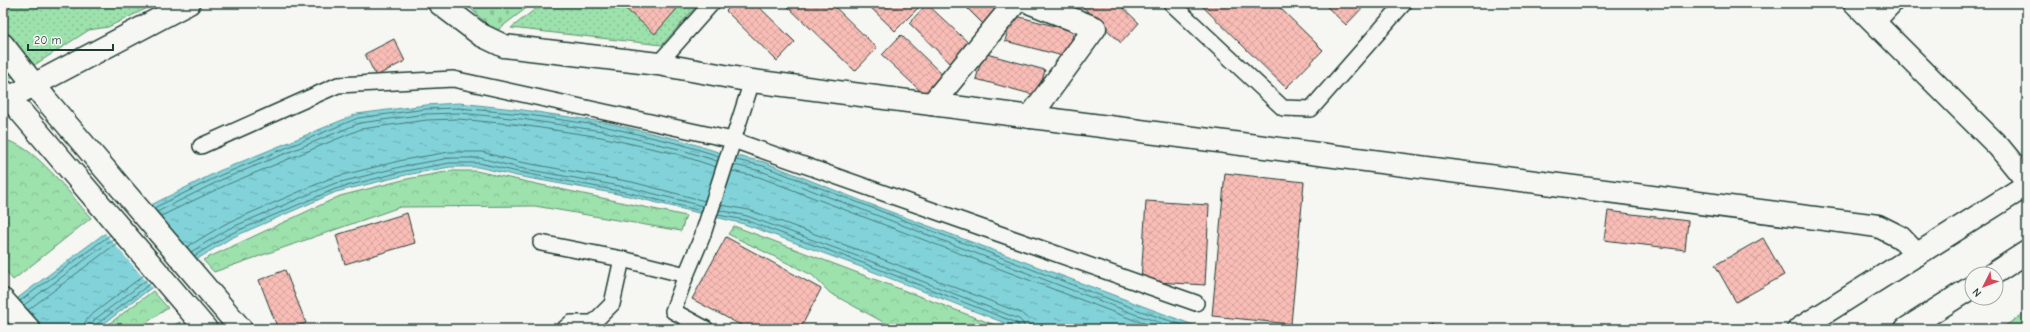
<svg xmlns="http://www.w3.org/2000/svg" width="2030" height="332" viewBox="0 0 2030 332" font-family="'Comic Neue',sans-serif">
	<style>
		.grass { fill: #9de1ac; stroke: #5e8f70 }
		.forest { fill: url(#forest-crowns); stroke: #5e8f70 }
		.cemetery { fill: url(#cemetery-stones); stroke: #5e8f70 }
		.park { fill: url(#park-dots); stroke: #5e8f70 }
		.water { fill: url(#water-ripples); stroke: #5a9797 }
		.pier { fill: #f6f6f2 }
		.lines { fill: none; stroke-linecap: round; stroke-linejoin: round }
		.shore { stroke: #477976; stroke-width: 1 }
		.building { fill: url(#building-cross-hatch); stroke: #1f3d34 }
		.service-casing { stroke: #1f3d34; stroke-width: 18 }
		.pedestrian-casing { stroke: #1f3d34; stroke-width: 25 }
		.minor-casing { stroke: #1f3d34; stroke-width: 25 }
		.tertiary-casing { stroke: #1f3d34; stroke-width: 25 }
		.secondary-casing { stroke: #1f3d34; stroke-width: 25 }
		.service { stroke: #f6f6f2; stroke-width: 15 }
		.pedestrian { stroke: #f6f6f2; stroke-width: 22 }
		.minor { stroke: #f6f6f2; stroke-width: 22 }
		.tertiary { stroke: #f6f6f2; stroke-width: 22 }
		.secondary { stroke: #f6f6f2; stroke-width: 22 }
	</style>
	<defs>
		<pattern id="forest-crowns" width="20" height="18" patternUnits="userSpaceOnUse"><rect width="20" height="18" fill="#9de1ac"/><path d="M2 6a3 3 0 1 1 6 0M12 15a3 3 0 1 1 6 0" fill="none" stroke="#87c295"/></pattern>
		<pattern id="cemetery-stones" width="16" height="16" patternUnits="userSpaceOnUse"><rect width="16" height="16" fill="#9de1ac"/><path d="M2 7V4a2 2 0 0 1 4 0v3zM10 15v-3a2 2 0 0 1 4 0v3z" fill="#87c295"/></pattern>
		<pattern id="park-dots" width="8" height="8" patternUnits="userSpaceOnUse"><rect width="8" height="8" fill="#9de1ac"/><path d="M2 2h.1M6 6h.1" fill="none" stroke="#87c295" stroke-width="1.8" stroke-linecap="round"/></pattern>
		<pattern id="water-ripples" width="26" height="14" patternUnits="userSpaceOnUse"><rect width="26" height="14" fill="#82d3d9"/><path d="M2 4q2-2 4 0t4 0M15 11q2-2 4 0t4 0" fill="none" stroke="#6aacb1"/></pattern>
		<pattern id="building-cross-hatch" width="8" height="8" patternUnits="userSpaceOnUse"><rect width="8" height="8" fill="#f9bdb6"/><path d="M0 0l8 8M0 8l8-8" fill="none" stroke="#d5a39d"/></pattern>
	</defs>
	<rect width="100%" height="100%" fill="#f6f6f2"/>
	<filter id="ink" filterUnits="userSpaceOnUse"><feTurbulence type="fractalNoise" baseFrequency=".025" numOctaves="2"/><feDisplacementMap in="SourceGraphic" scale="8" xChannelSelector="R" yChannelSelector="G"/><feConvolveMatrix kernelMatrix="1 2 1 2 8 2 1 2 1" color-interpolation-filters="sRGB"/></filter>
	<g filter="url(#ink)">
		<path class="grass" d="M2027 312V329H2000Z"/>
		<g class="forest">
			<path d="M3 140C34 143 71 196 91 218L13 280 3 267Z"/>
			<path d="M451 171H476L686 216 681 231 535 206 400 207 214 272 203 260 340 196 407 179Z"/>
			<path d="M734 226 995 325 1007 329H896L830 293 812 275 728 234Z"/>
			<path d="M153 291 168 308 137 329H102Z"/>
			<path d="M180 322 184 329H166Z"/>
		</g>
		<path class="cemetery" d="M465 3H533L495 32Z"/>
		<g class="park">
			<path d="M3 3H158L108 27 89 30 36 64 3 82Z"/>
			<path d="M543 3H699L662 45 511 28Z"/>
		</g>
		<path class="water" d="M459 103 523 110 603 122 681 140 718 152 764 162 867 203 1204 329H1020L861 267 744 224 629 196 517 176 478 167H450L406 175 336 192 231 238 151 288 97 329H3V309L101 236 153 204 219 171 357 114 426 105Z"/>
		<path class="pier" d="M149 204 198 260 153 289 104 232Z"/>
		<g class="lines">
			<g class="shore">
				<path d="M736 160 763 166 1138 310 1194 329"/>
				<path d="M734 165 761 171 1137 315 1180 329"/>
				<path d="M732 171 759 177 1134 320 1163 329"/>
				<path d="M721 205 749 210 867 253 1021 313 1028 319 1031 329"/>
				<path d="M154 208 221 175 358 118 426 109 459 108 522 114 603 126 680 144 719 156"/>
				<path d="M719 210 747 216 865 259 1019 319 1023 323 1025 329"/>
				<path d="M157 212 223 179 360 123 426 114 459 113 521 119 602 131 679 149 717 161"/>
				<path d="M718 215 745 220 863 263 1017 323 1020 329"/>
				<path d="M161 216 226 185 361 129 427 120 458 119 521 125 601 137 677 154 716 167"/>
				<path d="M187 247 225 224 331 178 403 160 449 152H482L520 162 632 182 705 201"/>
				<path d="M191 252 228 229 333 184 404 166 450 158H480L519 168 631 188 703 206"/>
				<path d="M194 256 230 234 335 189 405 171 450 163H479L518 172 630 193 701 211"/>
				<path d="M20 301 110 235"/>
				<path d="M24 305 113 239"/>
				<path d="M28 310 117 243"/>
				<path d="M84 329 85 322 90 316 144 275"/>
				<path d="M90 329 94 320 148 279"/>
				<path d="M95 329 97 324 151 283"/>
			</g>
		</g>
		<g class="building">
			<path d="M619 3H682L655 34Z"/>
			<path d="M734 3H755L795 42 777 61 726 11Z"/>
			<path d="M784 3H831L877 48 855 71Z"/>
			<path d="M866 3H913L918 8 895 31Z"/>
			<path d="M962 3H1001L1006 8 987 28Z"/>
			<path d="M1079 3H1118L1139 23 1121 43Z"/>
			<path d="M1199 3H1275L1323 50 1286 88Z"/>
			<path d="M1323 3H1367L1346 25Z"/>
			<path d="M927 4 974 48 955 68 909 23Z"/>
			<path d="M1012 15 1074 31 1067 57 1005 41Z"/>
			<path d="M901 35 948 80 929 99 882 55Z"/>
			<path d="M394 39 405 61 376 76 365 54Z"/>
			<path d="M983 53 1045 70 1038 96 976 79Z"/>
			<path d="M1225 173 1304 182 1291 324 1212 316Z"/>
			<path d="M1146 201 1209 205 1205 285 1141 281Z"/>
			<path d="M1608 211 1688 221 1685 250 1604 240Z"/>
			<path d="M407 213 415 243 345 264 336 235Z"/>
			<path d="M726 237 821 289 800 329H748L692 299Z"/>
			<path d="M1763 238 1784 275 1736 302 1715 265Z"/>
			<path d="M285 270 306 323 290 329H278L259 280Z"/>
			<path d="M1433 324 1436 329H1426Z"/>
		</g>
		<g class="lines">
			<defs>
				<g id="service">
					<path d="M1171 3 1283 108 1311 109 1404 3"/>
					<path d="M658 64 712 3"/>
					<path d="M201 146 338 85 453 79 733 140 1196 303"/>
					<path d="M541 243 622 259 686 275 673 311 706 329"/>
					<path d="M686 275 702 237 752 81"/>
					<path d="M564 329 571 323H593L612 304 622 259"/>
				</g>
				<path id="pedestrian" d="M3 45 47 101 241 329"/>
				<g id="minor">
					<path d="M439 3 481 35 504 46 658 64 752 81 1878 226 1900 237 1917 255"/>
					<path d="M1855 3 1999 147 2027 181"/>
					<path d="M1874 21 1891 3"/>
					<path d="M9 98 189 3"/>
					<path d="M3 101 9 98 206 329"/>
					<path d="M932 104 1015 3"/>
					<path d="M1030 117 1095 28 1031 3"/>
				</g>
				<g id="tertiary">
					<path d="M1993 274 2027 252"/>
					<path d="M1799 329 2027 185"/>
					<path d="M1906 329 1972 287"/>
				</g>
				<g id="secondary">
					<path d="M3 91 9 98"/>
					<path d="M3 300 29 329"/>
				</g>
			</defs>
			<use href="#service" class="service-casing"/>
			<use href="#pedestrian" class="pedestrian-casing"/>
			<use href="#minor" class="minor-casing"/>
			<use href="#tertiary" class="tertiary-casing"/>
			<use href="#secondary" class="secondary-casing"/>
			<use href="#service" class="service"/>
			<use href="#pedestrian" class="pedestrian"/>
			<use href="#minor" class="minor"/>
			<use href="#tertiary" class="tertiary"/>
			<use href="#secondary" class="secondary"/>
		</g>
	</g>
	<rect width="2030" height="332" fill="none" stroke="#f6f6f2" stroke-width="16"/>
	<rect x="8" y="8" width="2014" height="316" fill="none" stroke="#1f3d34" stroke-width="1.5" filter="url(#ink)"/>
	<g transform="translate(1984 286) rotate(228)"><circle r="19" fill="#f6f6f2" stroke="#a0aca6"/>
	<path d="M0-3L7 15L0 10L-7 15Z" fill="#d1495b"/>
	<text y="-6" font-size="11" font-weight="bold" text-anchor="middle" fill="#1f3d34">N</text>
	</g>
	<path d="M28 44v6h85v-6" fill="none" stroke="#1f3d34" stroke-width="2"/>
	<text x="34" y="44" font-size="12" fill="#1f3d34" stroke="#f6f6f2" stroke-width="3" paint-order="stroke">20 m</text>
</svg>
